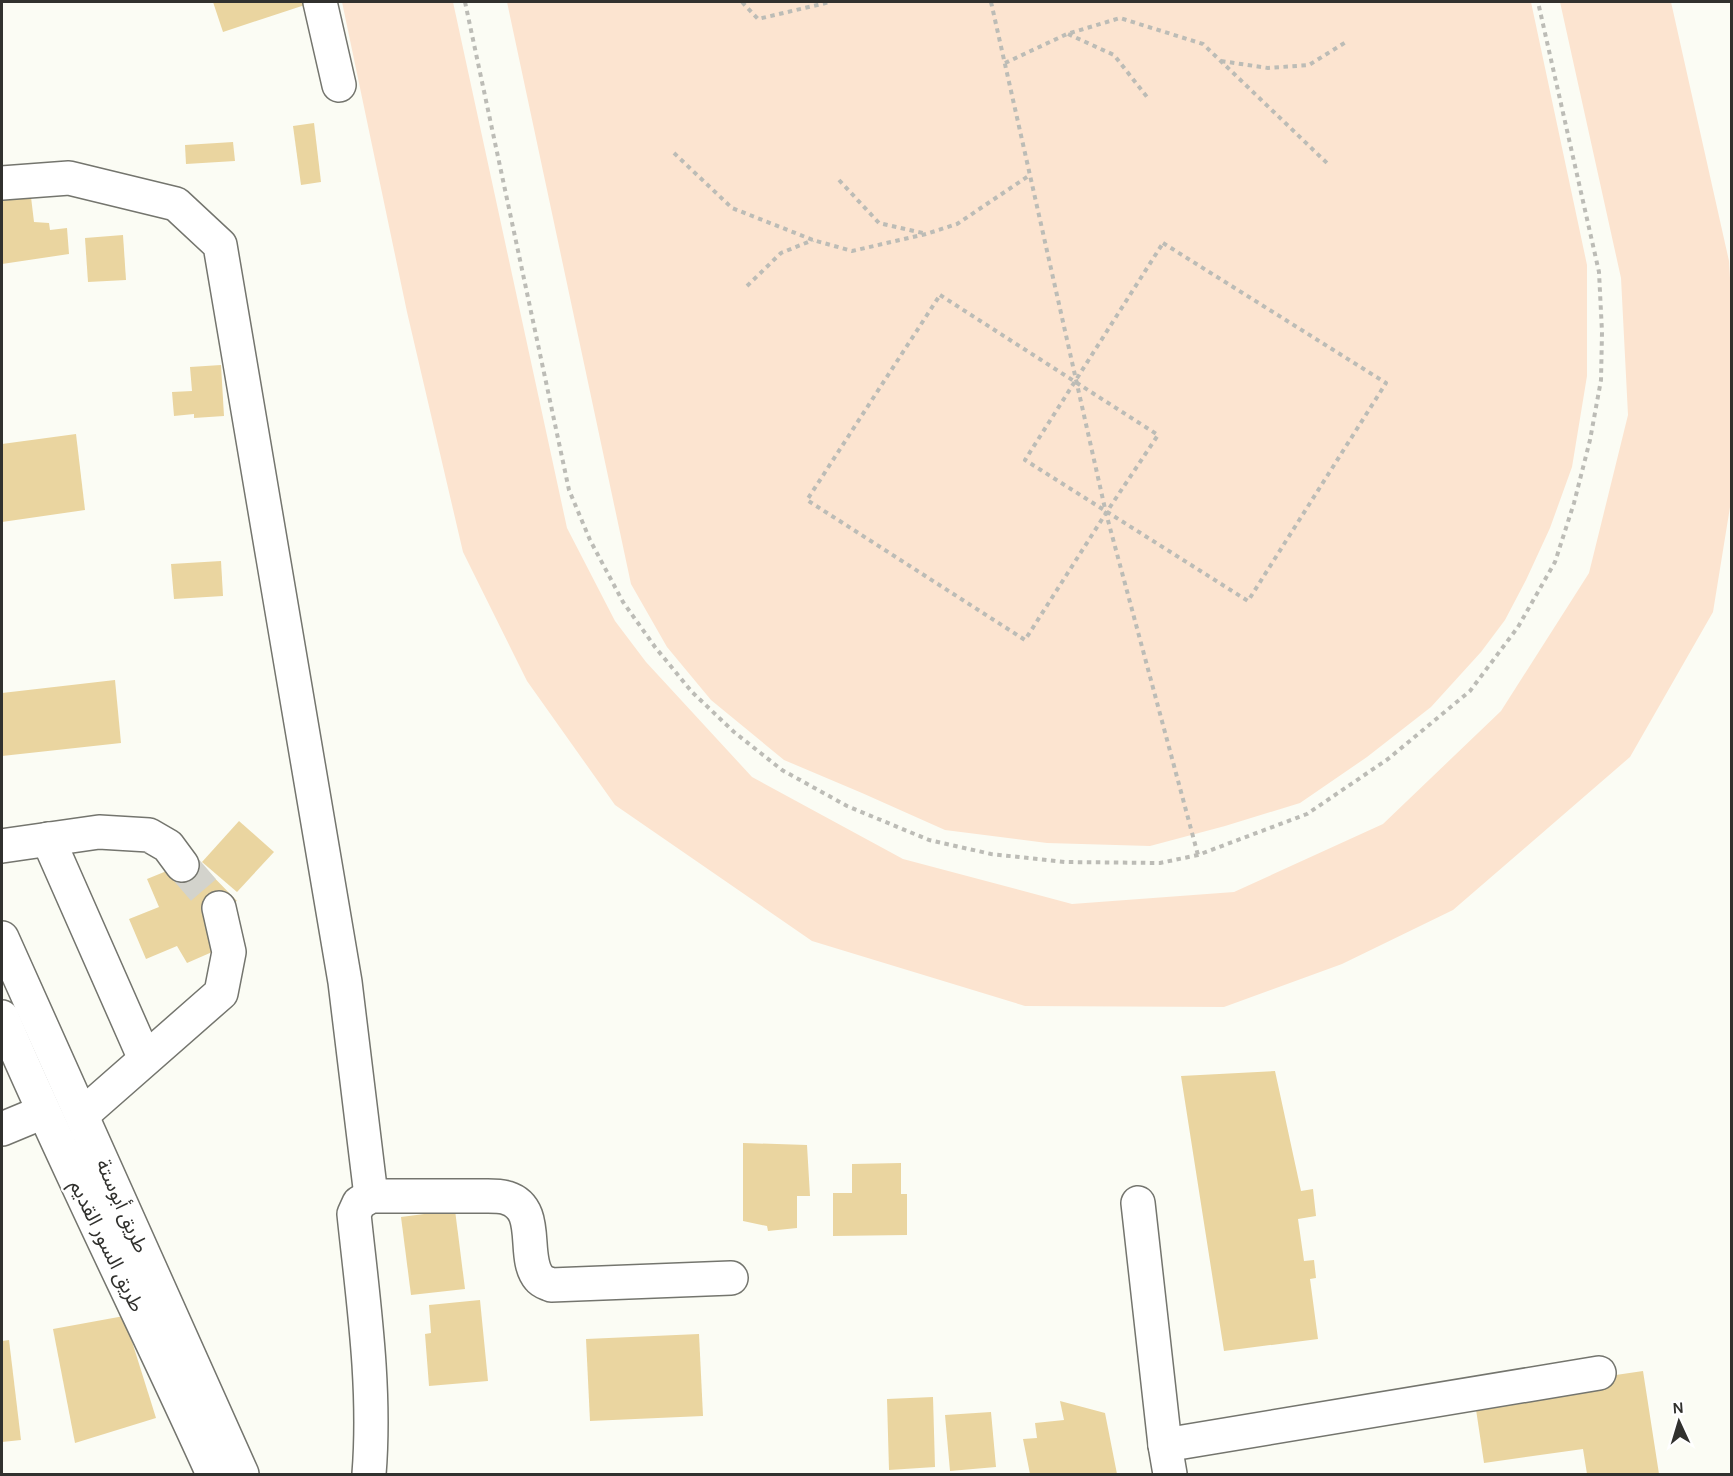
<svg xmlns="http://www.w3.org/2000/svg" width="1733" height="1476" viewBox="0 0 1733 1476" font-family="Karla,'Noto Sans Arabic',sans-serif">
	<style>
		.green { fill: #fce4d0 }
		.building { fill: #ead5a0 }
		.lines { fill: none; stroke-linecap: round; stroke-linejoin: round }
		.minor-tunnel { stroke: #d3d3cc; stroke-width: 33; stroke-dasharray: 33 16; stroke-linecap: butt }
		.minor-casing { stroke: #74756e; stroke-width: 36 }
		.major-casing { stroke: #74756e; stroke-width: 36 }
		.path { stroke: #bcbcb6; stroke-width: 4; stroke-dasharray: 4.5 4.5; stroke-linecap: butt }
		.minor { stroke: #fff; stroke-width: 33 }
		.major { stroke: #fff; stroke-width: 33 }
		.labels { text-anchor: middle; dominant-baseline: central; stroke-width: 4.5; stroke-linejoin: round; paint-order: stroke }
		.street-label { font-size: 20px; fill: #31312e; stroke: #fff }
	</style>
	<rect width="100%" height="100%" fill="#fbfcf4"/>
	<g class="green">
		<path d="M342 2H453L567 528 615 621 646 662 752 777 903 859 1072 904 1234 892 1383 824 1501 711 1589 573 1628 415 1621 278 1560 2H1671L1729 261 1731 295V501L1713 612 1630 757 1453 910 1342 964 1224 1007 1025 1006 812 941 615 805 527 681 463 552 407 312Z"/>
		<path d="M507 2H1531L1587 265V376L1572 467 1550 528 1526 580 1505 620 1481 652 1431 707 1367 757 1300 803 1225 826 1150 846 1047 843 945 830 862 793 784 760 711 700 667 647 631 584Z"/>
	</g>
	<g class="building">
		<path d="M213 2H314L223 32Z"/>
		<path d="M314 123 321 182 301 185 293 126Z"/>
		<path d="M233 142 235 161 186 164 185 145Z"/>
		<path d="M2 190 31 197 34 222 49 223 50 230 67 228 69 254 2 264Z"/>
		<path d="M123 235 126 280 88 282 85 238Z"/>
		<path d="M221 365 224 416 194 418V414L174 416 172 392 192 391 190 367Z"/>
		<path d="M76 434 85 510 2 522V444Z"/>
		<path d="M221 561 223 596 174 599 171 564Z"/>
		<path d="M115 680 121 743 2 756V693Z"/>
		<path d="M239 821 274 852 237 892 202 862Z"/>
		<path d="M196 859 237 901 204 913 219 949 187 963 177 946 146 959 129 919 159 907 147 879Z"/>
		<path d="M1275 1071 1301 1191 1313 1189 1316 1216 1298 1219 1304 1261 1314 1260 1316 1278 1310 1279 1318 1339 1224 1351 1181 1076Z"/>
		<path d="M743 1143 807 1145 810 1196H797V1228L768 1231 767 1226 743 1221Z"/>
		<path d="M901 1163V1194H907V1235L833 1236V1193H852V1164Z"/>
		<path d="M455 1210 465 1289 411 1295 401 1217Z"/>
		<path d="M480 1300 488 1381 429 1386 425 1334 431 1333 429 1305Z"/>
		<path d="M124 1316 156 1418 75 1443 53 1329Z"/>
		<path d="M699 1334 703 1416 590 1421 586 1339Z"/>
		<path d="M9 1340 21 1440 2 1442V1341Z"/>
		<path d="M1643 1371 1659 1474H1587L1583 1449 1484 1463 1474 1396Z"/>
		<path d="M933 1397 935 1467 889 1470 887 1399Z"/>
		<path d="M1060 1401 1105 1413 1117 1474H1030L1023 1439 1037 1438 1035 1423 1064 1420Z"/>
		<path d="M991 1412 996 1467 950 1471 945 1415Z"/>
	</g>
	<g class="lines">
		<path class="minor-tunnel" d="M182 865 219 908"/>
		<defs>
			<g id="minor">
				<path d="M320 2 339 85"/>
				<path d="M2 183 69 178 176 204 220 245 345 982 371 1196"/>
				<path d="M48 839 145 1059"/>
				<path d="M2 846 99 832 149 835 168 846 182 865"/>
				<path d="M82 1115 221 993 229 952 219 908"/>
				<path d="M2 1129 43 1112"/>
				<path d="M1138 1203 1165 1445 1170 1474"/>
				<path d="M1165 1445 1599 1373"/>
				<path d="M369 1474C376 1387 363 1300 354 1214L359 1203 371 1196H488C494 1196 502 1196 507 1198 542 1209 521 1257 539 1278 542 1282 547 1283 551 1285L731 1278"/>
			</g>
			<g id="major">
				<path d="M2 938 242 1474"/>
				<path d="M2 1017C68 1171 144 1321 213 1474"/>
			</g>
		</defs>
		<use href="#minor" class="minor-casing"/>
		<use href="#major" class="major-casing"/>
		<g class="path">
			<path d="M465 2 569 490 590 540 623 602 655 647 692 692 734 732 782 770 847 806 929 840 991 854 1065 862 1160 863 1198 855 1307 814 1388 759 1470 691 1518 627 1555 562 1574 503 1590 440 1601 380 1602 332 1599 272 1538 2"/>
			<path d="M742 2 758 19 830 2"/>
			<path d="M991 2 1106 513 1198 855"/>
			<path d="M1068 34 1114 55 1147 97"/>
			<path d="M1221 61 1268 68 1309 65 1346 42"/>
			<path d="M1005 63 1067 34 1120 18 1203 44 1328 164"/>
			<path d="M674 153 732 208 813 240 852 251 926 234 957 224 1030 175"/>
			<path d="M839 180 879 223 923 233"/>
			<path d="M1163 243 1386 383 1248 601 1025 460Z"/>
			<path d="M747 286 781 253 813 240"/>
			<path d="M940 295 1158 435 1106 513 1025 640 807 500Z"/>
		</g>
		<use href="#minor" class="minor"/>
		<use href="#major" class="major"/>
	</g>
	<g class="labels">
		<g class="street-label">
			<text transform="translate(122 1206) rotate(66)">طريق أبوستة</text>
			<text transform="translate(107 1246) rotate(64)">طريق السور القديم</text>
		</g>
	</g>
	<rect width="1733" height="1476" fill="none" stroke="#31312e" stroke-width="6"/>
	<g transform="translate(1679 1422) rotate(356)" stroke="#ffffff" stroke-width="4.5" paint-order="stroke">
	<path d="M0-4.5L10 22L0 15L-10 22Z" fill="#31312e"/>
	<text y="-9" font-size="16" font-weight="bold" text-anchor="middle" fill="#31312e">N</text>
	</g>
</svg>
